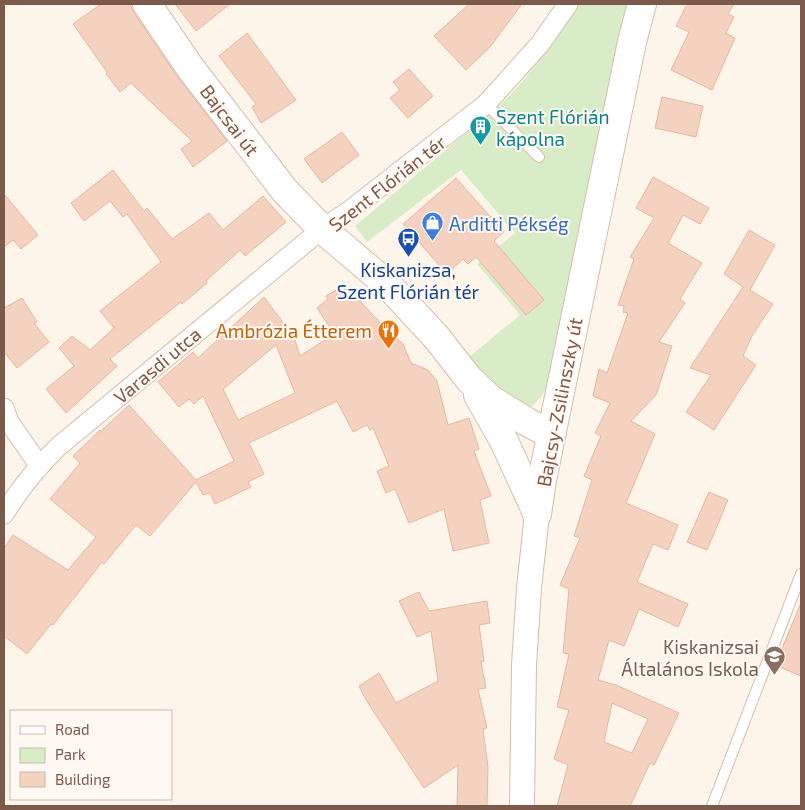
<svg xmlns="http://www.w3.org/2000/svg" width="805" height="810" viewBox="0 0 805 810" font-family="'Exo 2',sans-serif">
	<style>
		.green { fill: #d8edc7 }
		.building { fill: #f5d2c0; stroke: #e8b79f; fill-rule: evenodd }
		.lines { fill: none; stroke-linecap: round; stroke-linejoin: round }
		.service-casing { stroke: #d4beb1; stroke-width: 12 }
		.minor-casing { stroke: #d4beb1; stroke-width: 21 }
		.tertiary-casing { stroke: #d4beb1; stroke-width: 26 }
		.secondary-casing { stroke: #d7beae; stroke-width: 30 }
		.service { stroke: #fff; stroke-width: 10 }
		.minor { stroke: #fff; stroke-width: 19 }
		.tertiary { stroke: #fff; stroke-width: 24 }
		.secondary { stroke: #fff; stroke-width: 28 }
		.labels { text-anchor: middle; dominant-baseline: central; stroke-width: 4; stroke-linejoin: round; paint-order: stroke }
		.culture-label { font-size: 19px; fill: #0d838f; stroke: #fff9f2; text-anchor: start }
		.street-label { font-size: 19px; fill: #7b594b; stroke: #fff9f2 }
		.shop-label { font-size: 19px; fill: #366cbe; stroke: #fff9f2; text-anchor: start }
		.transit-label { font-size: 19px; fill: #164399; stroke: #fff9f2 }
		.food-label { font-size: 19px; fill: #c56008; stroke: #fff9f2; text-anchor: end }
		.education-label { font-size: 19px; fill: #785e54; stroke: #fff9f2; text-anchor: end }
	</style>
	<rect width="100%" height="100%" fill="#fef5ea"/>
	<path class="green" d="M579 4H630L550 382 541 397 528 410 489 385 469 357 520 315 477 264 515 233 461 170 367 242 355 226 501 104C532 74 555 39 579 4Z"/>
	<g class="building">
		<path d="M101 4H130L134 13 176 75 227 141 193 167 181 149 192 141 131 83 120 92 106 74 107 72 73 24Z"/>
		<path d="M175 4H230L196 31Z"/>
		<path d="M469 4H522L490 47 466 70 434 36Z"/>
		<path d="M687 4H734L728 14 734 17 726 33 735 38 712 90 671 70 689 32 676 26Z"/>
		<path d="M247 33 296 100 261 123 252 107 256 104 219 56Z"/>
		<path d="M409 69 433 96 408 118 390 98 400 90 393 82Z"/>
		<path d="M662 97 703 106 696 137 655 128Z"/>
		<path d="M342 132 359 155 322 183 304 159Z"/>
		<path d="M113 170 144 211 147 208 172 239 209 213 223 230 263 196 286 222 245 256 240 250 206 281 207 283 182 304 181 302 110 359 117 366 66 413 46 389 74 366 59 348 72 336 90 350 114 328 100 311 161 262 127 214 123 217 110 201 84 221 71 203Z"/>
		<path d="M653 177 709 208 700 224 683 215 668 243 702 263 680 299 685 303 659 342 672 346 656 395 631 421 655 434 626 503 678 525 668 550 653 544 637 582 688 604 678 627 639 609 624 646 609 640 598 680 616 685 679 713 654 765 650 763 630 806H557L568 765 554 759 569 710 557 707 569 654 563 653 569 589 560 585 580 538 574 536 592 480 584 476 601 436 595 433 610 403 593 396 599 369 607 373 628 313 623 312 624 306 618 305 634 259 630 257 654 218 636 208ZM612 703 648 719 632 753 604 742Z"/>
		<path d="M456 178 504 232 494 241 544 300 526 315 476 257 468 264 463 259 447 274 403 224Z"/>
		<path d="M4 194 38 235 21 249 13 240 4 247Z"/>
		<path d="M749 230 775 245 750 290 773 304 752 336 743 356 756 365 714 430 686 412 711 375 690 368 743 287 724 274Z"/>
		<path d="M345 285 386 329 403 344 411 363 428 370 437 381 448 425 469 418 479 449 474 451 491 496 480 500 489 543 453 551 444 509 409 523 395 489 386 493 377 471 389 466 373 428 370 430 367 425 353 432 337 401 249 443 264 474 248 482 251 487 215 504 210 493 203 495 196 482 150 536 136 525 104 564 102 562 53 625 51 624 27 654 4 636V548L13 535 68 570 96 537 50 499 80 463 73 456 100 430 101 431 129 405 196 480 234 461 203 396 194 404 189 399 179 407 158 382 193 352 198 358 264 297 294 337 300 356 334 334 317 308 328 299 326 296ZM276 345 295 393 238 420 223 389Z"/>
		<path d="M22 298 37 322 34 323 49 342 17 368 4 352V308Z"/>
		<path d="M709 492 728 500 707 550 687 542Z"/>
		<path d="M419 592 429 611 487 601 490 623 479 625 484 661 481 662 486 688 478 689 487 728 483 729 488 767 487 806H457L458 765 424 788 366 700 359 686 379 673 396 703 438 681 431 631 417 637 399 601Z"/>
		<path d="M801 603V676L775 665Z"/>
	</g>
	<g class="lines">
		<defs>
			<g id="service">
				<path d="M486 104 539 157"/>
				<path d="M712 806 801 574"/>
			</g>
			<g id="minor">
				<path d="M4 408 9 422 39 465"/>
				<path d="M4 514C20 488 37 467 59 446L322 229 349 211 486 104 540 44 568 4"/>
			</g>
			<path id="tertiary" d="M522 806 524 665 529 588 537 514"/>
			<g id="secondary">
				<path d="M147 4 189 66 285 191 322 229 388 285 437 338 469 379 490 399 527 422 544 431 552 432"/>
				<path d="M478 395 504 441 537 513"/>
				<path d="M537 514 542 480 632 42 642 4"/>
			</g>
		</defs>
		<use href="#service" class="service-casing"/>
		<use href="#minor" class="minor-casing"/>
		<use href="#tertiary" class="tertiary-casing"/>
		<use href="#secondary" class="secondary-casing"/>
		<use href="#service" class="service"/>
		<use href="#minor" class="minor"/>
		<use href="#tertiary" class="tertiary"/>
		<use href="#secondary" class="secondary"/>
	</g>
	<defs>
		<symbol id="building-pin" viewBox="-11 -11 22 30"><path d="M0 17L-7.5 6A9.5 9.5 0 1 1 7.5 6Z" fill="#0f9aa8" stroke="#fff9f2"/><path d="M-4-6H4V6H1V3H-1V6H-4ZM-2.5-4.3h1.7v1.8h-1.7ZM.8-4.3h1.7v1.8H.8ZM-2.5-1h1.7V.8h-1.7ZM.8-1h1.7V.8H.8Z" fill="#fff"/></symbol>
		<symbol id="shop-pin" viewBox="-11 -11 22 30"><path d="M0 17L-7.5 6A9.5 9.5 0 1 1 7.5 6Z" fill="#3f7fe0" stroke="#fff9f2"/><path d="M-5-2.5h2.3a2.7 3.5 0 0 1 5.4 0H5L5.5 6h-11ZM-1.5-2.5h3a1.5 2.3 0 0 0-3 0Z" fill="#fff"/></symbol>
		<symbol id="bus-pin" viewBox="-11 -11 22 30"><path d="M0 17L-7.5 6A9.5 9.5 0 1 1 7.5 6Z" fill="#1a4fb4" stroke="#fff9f2"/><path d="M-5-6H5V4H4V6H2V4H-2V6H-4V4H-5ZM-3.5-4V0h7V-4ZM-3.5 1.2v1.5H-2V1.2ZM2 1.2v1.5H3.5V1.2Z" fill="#fff"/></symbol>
		<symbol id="restaurant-pin" viewBox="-11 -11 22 30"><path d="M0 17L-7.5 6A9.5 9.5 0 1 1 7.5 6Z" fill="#e8710a" stroke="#fff9f2"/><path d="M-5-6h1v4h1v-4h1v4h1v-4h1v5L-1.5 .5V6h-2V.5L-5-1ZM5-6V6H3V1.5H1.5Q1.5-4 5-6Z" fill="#fff"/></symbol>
		<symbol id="school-pin" viewBox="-11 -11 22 30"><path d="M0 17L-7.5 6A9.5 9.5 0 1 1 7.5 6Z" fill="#8d6e63" stroke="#fff9f2"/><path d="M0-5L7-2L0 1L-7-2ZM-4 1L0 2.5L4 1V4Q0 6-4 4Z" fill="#fff"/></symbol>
	</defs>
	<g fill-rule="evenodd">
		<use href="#building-pin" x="468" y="114" width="25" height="34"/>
		<use href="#shop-pin" x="420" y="210" width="25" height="34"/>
		<use href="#bus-pin" x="396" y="226" width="25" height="34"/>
		<use href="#restaurant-pin" x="376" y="318" width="25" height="34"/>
		<use href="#school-pin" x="762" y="644" width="25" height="34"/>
	</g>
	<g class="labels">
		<g class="culture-label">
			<text x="496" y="116">Szent Flórián<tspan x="496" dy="22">kápolna</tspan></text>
		</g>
		<g class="street-label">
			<text transform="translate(230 120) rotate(53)">Bajcsai út</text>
			<text transform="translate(387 183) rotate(-38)">Szent Flórián tér</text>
			<text transform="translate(157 365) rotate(-40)">Varasdi utca</text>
			<text transform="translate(559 402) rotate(-79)">Bajcsy-Zsilinszky út</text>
		</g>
		<g class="shop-label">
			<text x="449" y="223">Arditti Pékség</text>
		</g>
		<g class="transit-label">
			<text x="408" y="269">Kiskanizsa,<tspan x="408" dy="22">Szent Flórián tér</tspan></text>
		</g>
		<g class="food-label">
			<text x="372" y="330">Ambrózia Étterem</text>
		</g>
		<g class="education-label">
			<text x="759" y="646">Kiskanizsai<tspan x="759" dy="22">Általános Iskola</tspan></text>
		</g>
	</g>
	<rect width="805" height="810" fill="none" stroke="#7b594b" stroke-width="10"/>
	<rect x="10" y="710" width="162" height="90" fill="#fff9f2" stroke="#cab9af"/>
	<rect x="20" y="726" width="25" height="8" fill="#ffffff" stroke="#cab9af"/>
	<text x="55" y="735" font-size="15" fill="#7b594b">Road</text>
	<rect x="20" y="748" width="25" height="15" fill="#d8edc7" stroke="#cab9af"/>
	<text x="55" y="760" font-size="15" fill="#7b594b">Park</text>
	<rect x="20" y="772" width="25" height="15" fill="#f5d2c0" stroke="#cab9af"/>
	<text x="55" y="785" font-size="15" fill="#7b594b">Building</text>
</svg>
